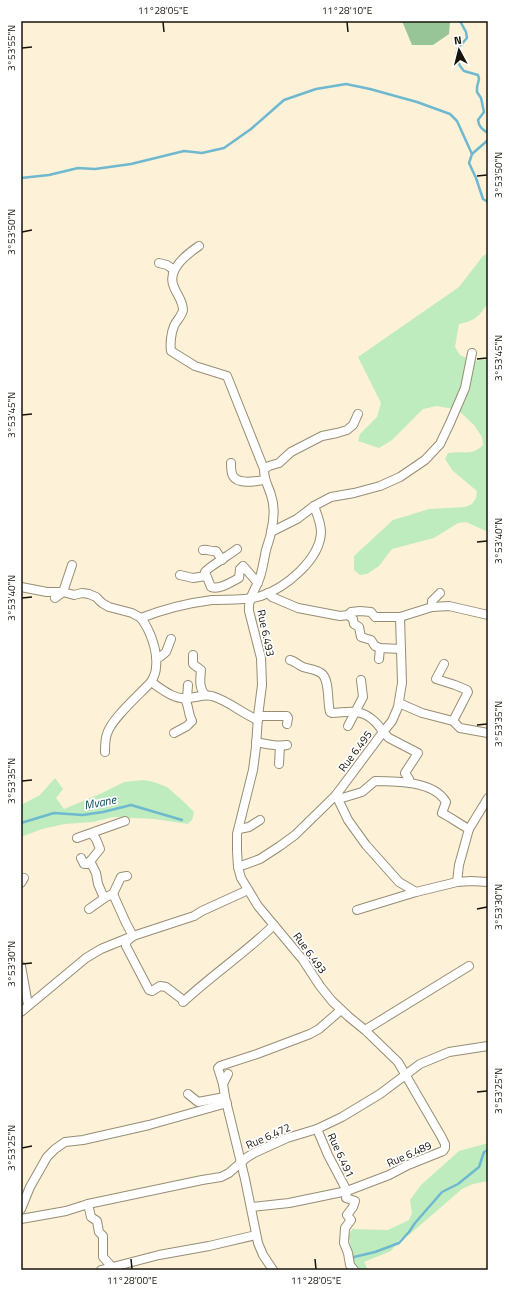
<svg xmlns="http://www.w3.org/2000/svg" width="509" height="1291" viewBox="0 0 509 1291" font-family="'Titillium Web',sans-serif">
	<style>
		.green { fill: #beecbe }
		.forest { fill: #97c597 }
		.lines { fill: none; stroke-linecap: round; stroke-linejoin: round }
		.stream { stroke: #6eb8d0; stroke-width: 2.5 }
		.minor-casing { stroke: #978d75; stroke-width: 10 }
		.minor { stroke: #fff; stroke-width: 8 }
		.ticks { fill: none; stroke: #17130a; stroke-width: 1.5 }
		.labels { text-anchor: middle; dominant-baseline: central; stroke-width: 3.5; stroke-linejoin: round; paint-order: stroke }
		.street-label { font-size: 11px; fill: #17130a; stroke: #fff }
		.water-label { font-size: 12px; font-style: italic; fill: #0a4c5e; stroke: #fff }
		.neatline { fill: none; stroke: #17130a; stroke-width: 1.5 }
		.ticks-label { font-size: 10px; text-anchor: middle; fill: #17130a }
	</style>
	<rect width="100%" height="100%" fill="#fdf2d7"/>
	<g class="green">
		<path d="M488 253V303L480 314 474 319 467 322 459 324 455 347 460 355 473 361 488 359V531H486L466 522 458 523 434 538 392 549 379 566 367 574 360 575 354 570V556L393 520 429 509 465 507 472 504 476 498 477 491 453 471 445 459 448 453C463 450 471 457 483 445L482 437 474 425 458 410 437 406 423 409 392 440 379 448 358 441 360 434 377 417 381 403 358 357 459 287 483 256Z"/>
		<path d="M55 778 63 789 56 798 64 809 102 793 124 782 143 780 154 782 167 787 183 801 194 812 192 820 188 824 154 819 113 817 93 822 65 824 42 829 21 837V805L40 795Z"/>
		<path d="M488 1143V1181L473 1184 462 1189 410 1234 400 1239 391 1251 364 1262 368 1270H346L351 1251 349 1235 352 1229 388 1230 409 1220 412 1213 410 1200 421 1185 459 1151Z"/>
	</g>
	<path class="forest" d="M402 21H450L449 34 433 45H412Z"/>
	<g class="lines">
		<g class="stream">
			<path d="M460 21 466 32 467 38 458 48 456 56 460 66 464 71 478 75 479 79 477 87V92L481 98 484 112 478 120C479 127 482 129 488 133"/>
			<path d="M488 140 472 154 469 163 476 178 483 199 488 202"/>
			<path d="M21 178 49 175 78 168 95 169 131 164 184 151 202 153 224 148 251 129 284 100 316 89 346 84 370 89 417 102 450 114 457 121 472 154"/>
			<path d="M21 823 54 813 83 815 103 812 131 805 182 820"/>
			<path d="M352 1261 354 1257 375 1252 399 1243 409 1232 415 1223 442 1192 458 1184 479 1167 484 1152 488 1150"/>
		</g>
		<defs>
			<g id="minor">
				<path d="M199 246C187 254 166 270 174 287 177 295 183 301 183 310 182 316 176 321 174 326 171 333 170 344 171 351L195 366 227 376 264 469C264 481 268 485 271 495 275 507 274 520 271 532 270 540 266 547 265 555 263 564 262 574 258 582 254 592 248 599 249 611L261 658 262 685 258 716 256 747 253 770 237 834V851L238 867 241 878 258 906 303 960 320 986 332 1001 349 1017 365 1030 398 1062 441 1136 445 1144V1148L443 1151 408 1165 389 1175 347 1191 289 1203 251 1207"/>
				<path d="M159 263 167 265 174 270"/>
				<path d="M231 463C231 467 231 473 233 476 238 485 257 481 264 480"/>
				<path d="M264 469 269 466 279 463 291 452 322 436 337 433 347 430 353 425 358 414"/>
				<path d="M271 532 297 519 314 506 331 497 354 493 380 486 400 477 425 460 440 444 450 423 465 388 472 353"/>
				<path d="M237 549C231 554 207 568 205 572L211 587C220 590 231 582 239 578L240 569 243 566 258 583"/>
				<path d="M203 550C208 549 211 552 216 551L222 560"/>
				<path d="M180 575 193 578 206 576"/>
				<path d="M21 587 47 592H63L74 595 82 593 89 594 96 597 102 603 109 607 132 613 141 618"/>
				<path d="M268 593 272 597 298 608 340 616 348 615 351 612 360 611 371 612 375 617H400L432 607 449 606 488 615"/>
				<path d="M55 598 63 592 72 565"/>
				<path d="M432 607V601L440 593"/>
				<path d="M348 615 353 619 354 624 359 627 361 637 371 640 375 646 380 648 401 649"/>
				<path d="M400 617 402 683 398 707 392 721 383 732 389 738 418 753 405 773 409 779 410 783"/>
				<path d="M193 655V664L201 670C200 680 199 688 205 695"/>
				<path d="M156 657H160L166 652 171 639"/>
				<path d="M379 659 380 648"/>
				<path d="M444 664 436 679 455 685 467 690 468 692 453 721"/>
				<path d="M187 698 188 685"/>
				<path d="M399 703 422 713 453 721 460 728 488 733"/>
				<path d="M258 716H287L288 718 287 724"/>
				<path d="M258 720C241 713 229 701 212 696 204 694 195 698 187 698 174 700 162 689 151 682 154 677 156 672 156 667 158 651 150 630 141 618 164 609 188 603 212 600 228 599 246 601 261 596 285 588 320 560 321 532 321 523 317 514 314 506"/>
				<path d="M348 726 363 697 361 680"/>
				<path d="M174 733 187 726 192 721C188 714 189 706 185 699"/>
				<path d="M256 742C266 744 277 747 287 745"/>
				<path d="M105 752C105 746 105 739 107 734 111 719 140 694 151 682"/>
				<path d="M279 764 280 746"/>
				<path d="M336 795 342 798 362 792 375 781C396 781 434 781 446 802L442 813C452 818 459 824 469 829L459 865 457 882 471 881 488 882"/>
				<path d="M336 795 348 820 366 845 399 882 416 892"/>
				<path d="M239 829 249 827 260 820"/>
				<path d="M469 829 488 798"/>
				<path d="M77 838 125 821"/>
				<path d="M81 858 84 864H88L100 849 96 839 92 834"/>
				<path d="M90 861 96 873 98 884 104 898"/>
				<path d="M238 867 260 859 280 846 295 835 336 795 383 732C377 722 367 713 355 712 348 711 340 713 332 713L330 712C327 701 330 679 321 673 315 669 309 669 303 667 298 665 295 661 290 660"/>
				<path d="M21 883 24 878"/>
				<path d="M113 894 126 923 133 936 126 942V946L149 990 152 991 160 986 166 987 183 1000V1002C212 975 245 953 274 925"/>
				<path d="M89 909 106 897 113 894 120 879 121 877 127 876"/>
				<path d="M357 910 416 892 457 882"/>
				<path d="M21 966 28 1005"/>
				<path d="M21 1012 86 958 101 949 133 936 194 916 202 911 248 890"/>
				<path d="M365 1030 469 966"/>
				<path d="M223 1084 218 1068 220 1066 257 1054 310 1034 319 1029 341 1010"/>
				<path d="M188 1094 198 1102 225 1097 245 1179 258 1243 263 1255 273 1270"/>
				<path d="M225 1097 223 1084 228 1074"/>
				<path d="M317 1129 328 1155 347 1191 346 1198 355 1201 353 1207 347 1215 351 1220 345 1228 344 1243 348 1253 350 1265 354 1270"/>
				<path d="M88 1204 91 1217 97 1221 99 1232 103 1236V1257L112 1267 115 1270"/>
				<path d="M21 1209 30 1187 47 1157 55 1149 65 1142 83 1140 149 1125 227 1103"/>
				<path d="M21 1219 66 1211 88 1204 202 1180 221 1177 229 1173 246 1158 254 1153 287 1138 317 1129 342 1117 380 1094 420 1064 449 1052 488 1046"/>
				<path d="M101 1270 159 1255 209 1246 256 1235"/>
			</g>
		</defs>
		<use href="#minor" class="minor-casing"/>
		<use href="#minor" class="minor"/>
	</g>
	<path class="ticks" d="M163 22 164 32M347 22 348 32M22 48 32 47M477 176 487 175M22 232 32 230M477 359 487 358M22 415 32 414M477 542 487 541M22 598 32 597M477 725 487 724M22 781 32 780M477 909 487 907M22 964 32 963M477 1092 487 1091M22 1148 32 1146M131 1259 132 1269M315 1259 316 1269"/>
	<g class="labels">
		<g class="street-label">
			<text transform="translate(266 633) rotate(78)">Rue 6.493</text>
			<text transform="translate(355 751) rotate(-53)">Rue 6.495</text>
			<text transform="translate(310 953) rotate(54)">Rue 6.493</text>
			<text transform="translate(268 1136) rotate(-24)">Rue 6.472</text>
			<text transform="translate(409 1154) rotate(-24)">Rue 6.489</text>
			<text transform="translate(341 1155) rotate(65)">Rue 6.491</text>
		</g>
		<g class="water-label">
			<text transform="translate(100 802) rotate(-11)">Mvane</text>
		</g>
	</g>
	<rect width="509" height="1291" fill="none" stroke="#ffffff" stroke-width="44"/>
	<g transform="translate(459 50) rotate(353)" stroke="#ffffff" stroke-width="3" paint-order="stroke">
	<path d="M0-3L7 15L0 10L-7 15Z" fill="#17130a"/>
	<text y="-6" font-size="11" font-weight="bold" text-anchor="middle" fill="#17130a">N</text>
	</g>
	<rect x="22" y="22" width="465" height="1247" class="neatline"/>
	<g class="ticks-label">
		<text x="163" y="14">11°28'05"E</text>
		<text x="347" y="14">11°28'10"E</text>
		<text transform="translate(11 48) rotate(-90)" y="4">3°53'55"N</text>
		<text transform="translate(498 175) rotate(-90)" y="4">3°53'50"N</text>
		<text transform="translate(11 232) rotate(-90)" y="4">3°53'50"N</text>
		<text transform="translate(498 358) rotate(-90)" y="4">3°53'45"N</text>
		<text transform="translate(11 415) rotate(-90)" y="4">3°53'45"N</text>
		<text transform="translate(498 541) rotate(-90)" y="4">3°53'40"N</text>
		<text transform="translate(11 598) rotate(-90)" y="4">3°53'40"N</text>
		<text transform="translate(498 724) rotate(-90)" y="4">3°53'35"N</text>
		<text transform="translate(11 781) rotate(-90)" y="4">3°53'35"N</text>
		<text transform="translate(498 907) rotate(-90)" y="4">3°53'30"N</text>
		<text transform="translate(11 964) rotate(-90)" y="4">3°53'30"N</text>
		<text transform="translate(498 1091) rotate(-90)" y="4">3°53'25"N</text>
		<text transform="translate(11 1148) rotate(-90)" y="4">3°53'25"N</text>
		<text x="132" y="1284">11°28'00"E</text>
		<text x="316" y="1284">11°28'05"E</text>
	</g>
</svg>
